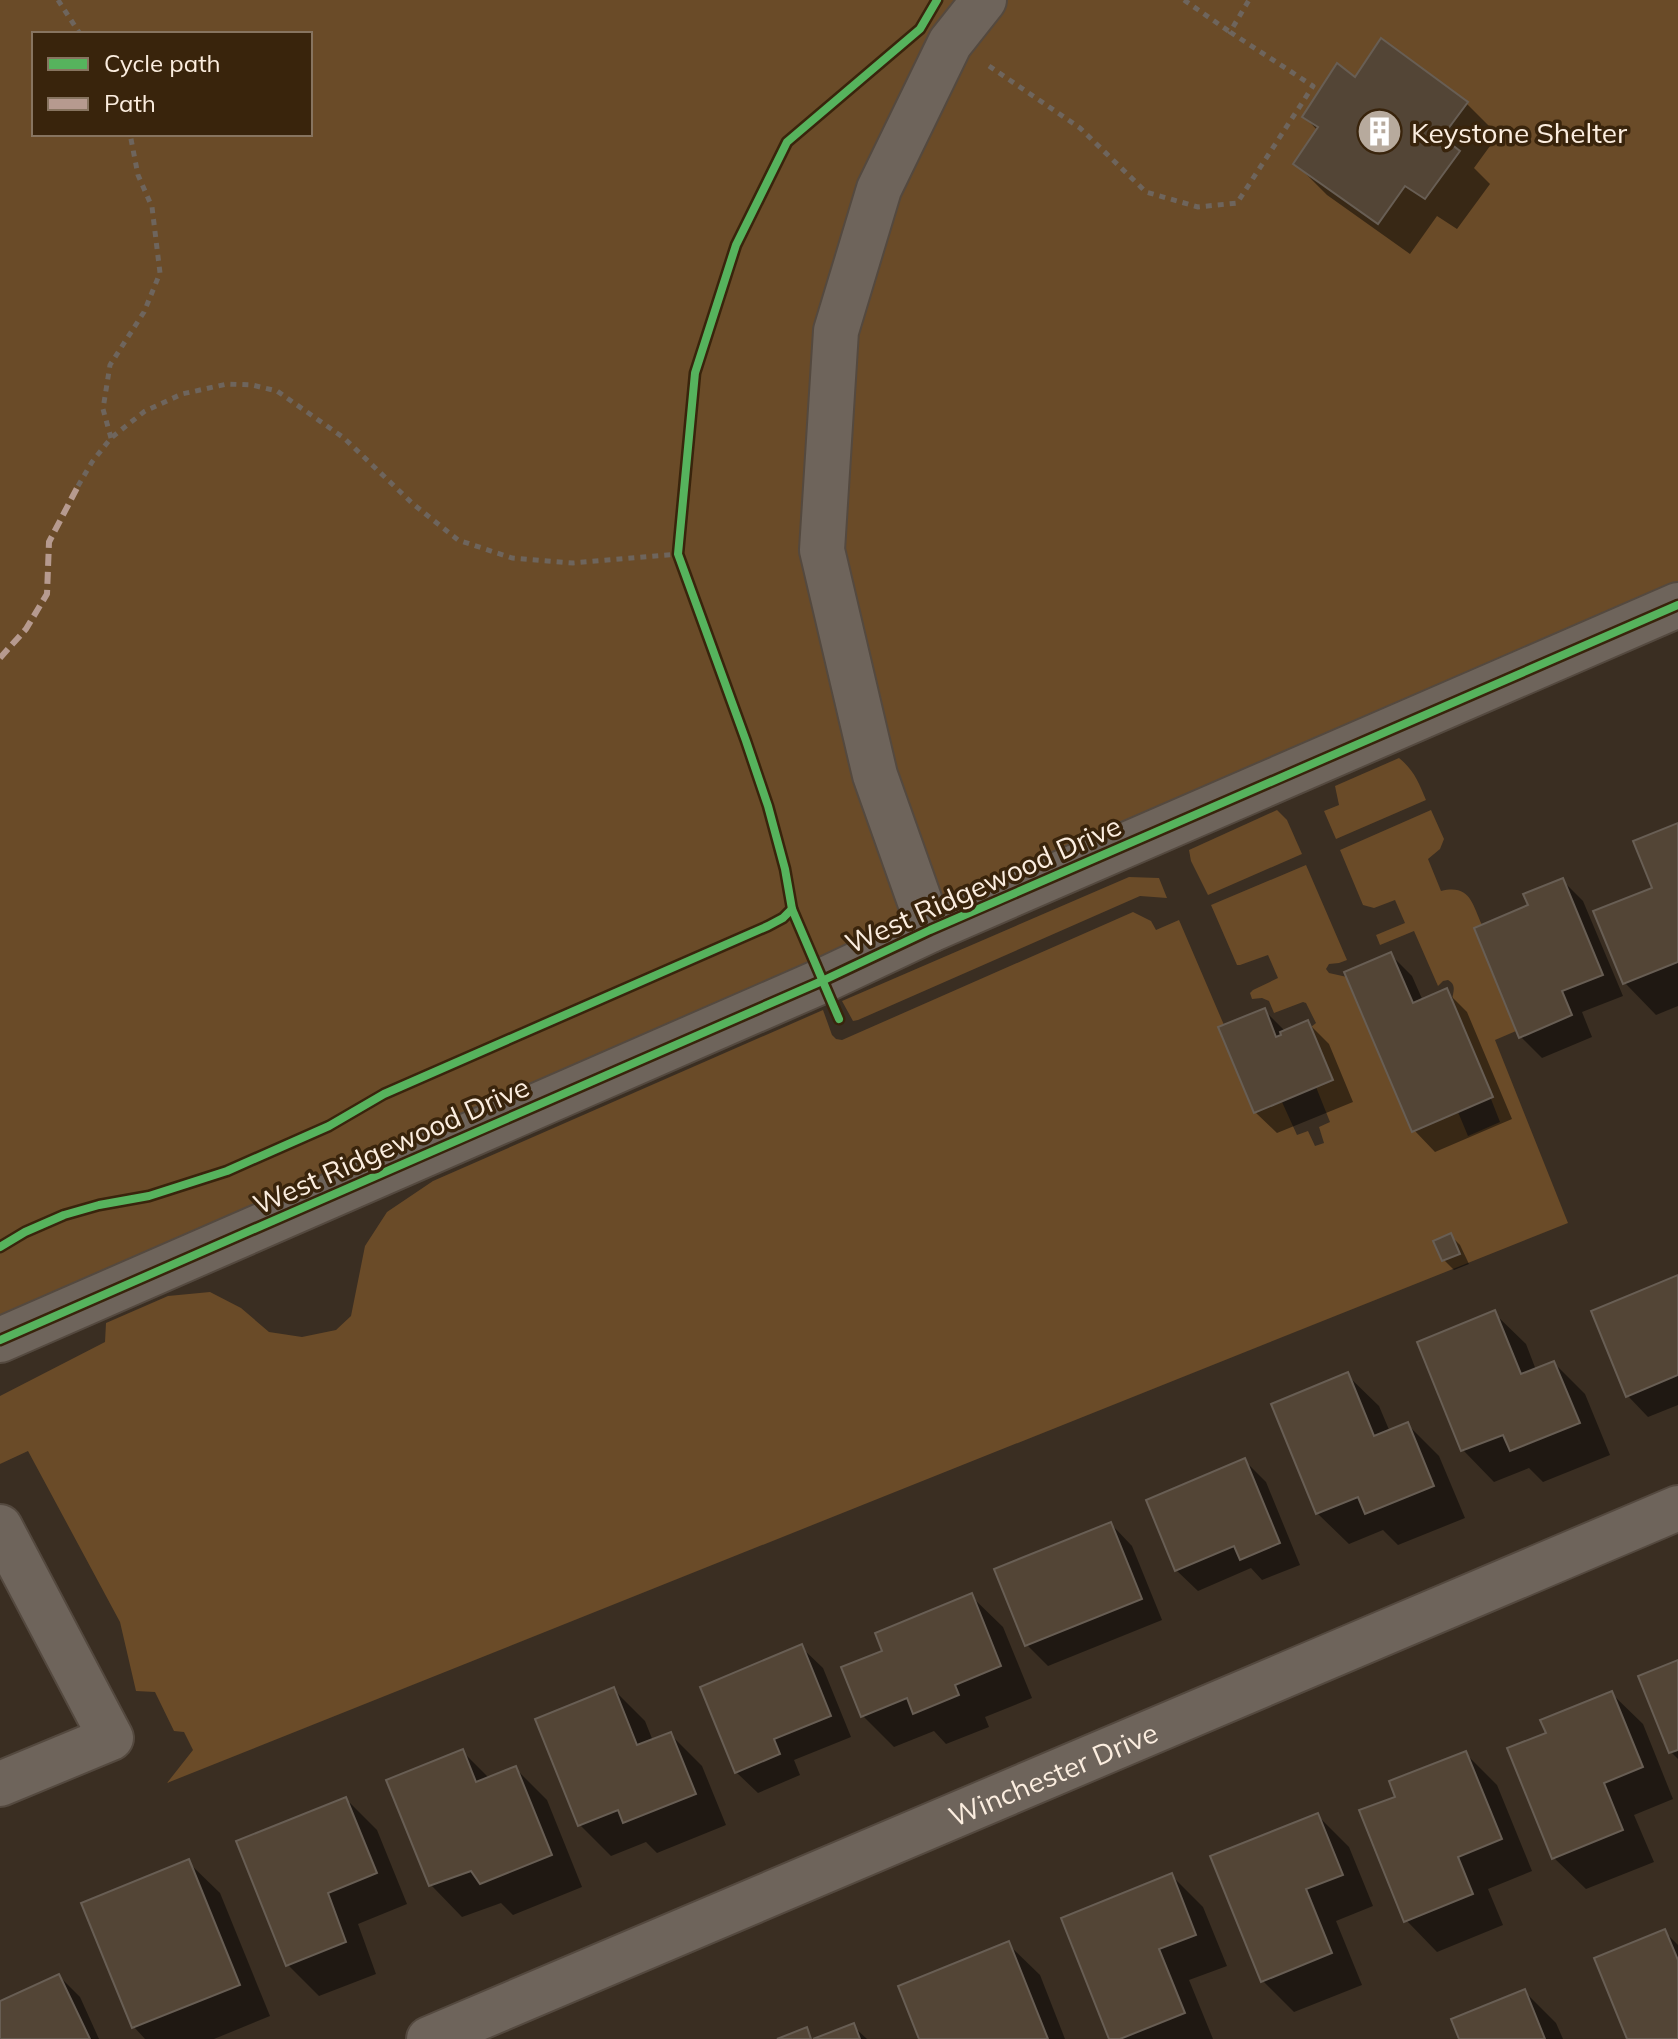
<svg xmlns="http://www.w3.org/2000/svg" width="1678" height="2039" viewBox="0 0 1678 2039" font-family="Mulish,sans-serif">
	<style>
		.green { fill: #6a4b28; fill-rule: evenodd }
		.shadow { fill: #0007 }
		.building { fill: #534536; stroke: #685e54; stroke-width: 2 }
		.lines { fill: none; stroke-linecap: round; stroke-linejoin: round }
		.minor-casing { stroke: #54493f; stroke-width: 48 }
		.path { stroke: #6e655d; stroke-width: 5; stroke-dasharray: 6 6; stroke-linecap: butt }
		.minor { stroke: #6e645b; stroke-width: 44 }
		.quiet { stroke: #b69a8f; stroke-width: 6; stroke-dasharray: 12 6; stroke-linecap: butt }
		.cycleway-casing { stroke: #39240c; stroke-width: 13 }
		.cycleway { stroke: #56b35d; stroke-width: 8 }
		.labels { text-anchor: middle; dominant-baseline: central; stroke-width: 7; stroke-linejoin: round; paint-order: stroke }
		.poi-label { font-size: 28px; fill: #fbeddf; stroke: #39240c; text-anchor: start }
		.street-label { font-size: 28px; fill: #fbeddf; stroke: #39240c }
	</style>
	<rect width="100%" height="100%" fill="#3a2e22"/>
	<g class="green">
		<path d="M0 0H1678V598L0 1332ZM34 34H310V134H34Z"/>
		<path d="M1399 758C1414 770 1419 783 1426 800L1336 839 1324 811 1339 805 1335 786Z"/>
		<path d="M1277 810 1287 820 1302 854 1208 895 1191 861 1189 850Z"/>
		<path d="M1431 810 1444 839 1440 849 1428 859 1441 891C1470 884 1472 903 1482 925L1474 928 1516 1031 1495 1040 1568 1223 167 1783 193 1750 184 1732 174 1731 155 1692 136 1691 120 1622 28 1451 0 1464V1396L105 1342 106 1323 168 1296 210 1292 241 1308 269 1332 302 1337 336 1330 351 1316 365 1246 387 1212 433 1181 823 1010 832 1035 836 1039 842 1040 1133 912 1151 921 1156 930 1179 920 1224 1025 1219 1028 1254 1113 1282 1102 1297 1135 1308 1131 1315 1146 1324 1143 1319 1127 1330 1122 1316 1087 1333 1080 1311 1027 1316 1023 1306 1003 1303 1002 1274 1013 1269 1001 1262 998 1252 999 1250 993 1253 990 1278 978 1268 955 1240 965H1237L1211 905 1306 865 1347 960 1339 963 1329 964 1326 969 1329 973 1347 977 1458 1112 1468 1136 1500 1122 1452 1000C1453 992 1457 985 1448 980L1443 981 1438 986 1414 931 1380 945 1376 935 1405 923 1395 900 1374 908 1363 905 1340 850Z"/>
		<path d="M1129 877 1159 878 1167 898 1140 896 858 1020 853 1021 842 1001Z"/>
	</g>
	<g class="shadow">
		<path d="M1466 103 1498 135 1474 168 1490 184 1457 229 1437 216 1410 254 1327 195 1295 163 1318 131 1305 117Z"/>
		<path d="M1678 825V1006L1656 1015 1625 983 1654 889Z"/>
		<path d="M1562 880 1583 901 1623 996 1582 1012 1592 1037 1542 1058 1521 1037 1530 906Z"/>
		<path d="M1391 955 1412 976 1423 1001 1446 991 1467 1012 1512 1119 1435 1152 1414 1130Z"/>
		<path d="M1264 1010 1286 1032 1308 1023 1329 1044 1353 1102 1277 1133 1255 1112Z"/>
		<path d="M1450 1235 1460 1245 1469 1264 1454 1270 1444 1260Z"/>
		<path d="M1678 1278V1405L1648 1417 1627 1395Z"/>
		<path d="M1494 1313 1526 1344 1536 1370 1554 1363 1585 1394 1610 1455 1543 1482 1529 1468 1494 1482 1463 1450 1419 1343Z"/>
		<path d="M1347 1375 1379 1406 1390 1432 1408 1425 1439 1456 1465 1518 1398 1545 1383 1530 1349 1544 1317 1513Z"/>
		<path d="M1245 1461 1266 1482 1300 1565 1262 1580 1251 1568 1198 1591 1176 1570Z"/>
		<path d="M1111 1524 1132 1546 1162 1620 1048 1666 1027 1645Z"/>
		<path d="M971 1596 1003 1627 1032 1698 985 1717 989 1727 946 1744 934 1731 894 1747 863 1716 884 1652Z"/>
		<path d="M801 1647 823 1668 851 1737 794 1760 800 1775 758 1793 736 1772Z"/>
		<path d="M1678 1662V1759L1671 1752Z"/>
		<path d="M613 1689 645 1721 653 1741 670 1734 702 1766 726 1825 657 1853 646 1842 611 1856 580 1825Z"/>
		<path d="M1611 1693 1643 1724 1673 1799 1634 1815 1654 1862 1586 1889 1554 1858 1548 1734Z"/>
		<path d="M462 1751 490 1779 515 1768 547 1800 582 1887 513 1915 501 1903 462 1917 431 1885Z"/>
		<path d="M1466 1754 1497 1785 1532 1871 1488 1889 1503 1925 1437 1952 1406 1920 1398 1798Z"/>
		<path d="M346 1799 377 1830 407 1904 358 1924 376 1974 319 1996 288 1965Z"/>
		<path d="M1317 1815 1349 1847 1373 1906 1336 1921 1362 1985 1294 2012 1263 1981Z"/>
		<path d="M188 1862 220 1893 270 2016 214 2039H145L134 2027Z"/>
		<path d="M1172 1876 1203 1907 1227 1966 1189 1980 1213 2039H1111Z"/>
		<path d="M1665 1932 1678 1945V2039H1629Z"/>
		<path d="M1008 1944 1040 1975 1065 2039H922Z"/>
		<path d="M59 1976 80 1997 99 2039H0V2004Z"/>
		<path d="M1525 1992 1556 2023 1563 2039H1461Z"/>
		<path d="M853 2026 867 2039H819Z"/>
	</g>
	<g class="building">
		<path d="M1381 38 1468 102 1442 137 1460 151 1425 199 1405 186 1378 224 1293 164 1318 127 1302 117 1337 63 1355 77Z"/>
		<path d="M1678 823V962L1623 984 1593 911 1652 888 1633 841Z"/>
		<path d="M1563 878 1603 975 1562 991 1572 1015 1519 1038 1474 928 1528 905 1523 894Z"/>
		<path d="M1391 952 1413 1003 1447 988 1493 1097 1412 1132 1344 972Z"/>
		<path d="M1265 1008 1276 1037 1281 1035 1280 1032 1308 1020 1333 1080 1254 1113 1218 1027Z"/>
		<path d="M1451 1233 1460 1254 1442 1261 1433 1241Z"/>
		<path d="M1678 1275V1375L1626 1397 1591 1311Z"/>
		<path d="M1495 1310 1521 1374 1554 1361 1580 1423 1510 1451 1503 1435 1461 1451 1417 1342Z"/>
		<path d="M1348 1372 1374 1436 1408 1422 1434 1486 1365 1514 1358 1497 1316 1514 1271 1404Z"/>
		<path d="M1245 1458 1280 1543 1240 1560 1234 1546 1175 1571 1146 1500Z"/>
		<path d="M1111 1522 1142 1599 1025 1646 994 1569Z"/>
		<path d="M972 1593 1001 1666 955 1685 959 1695 913 1714 907 1698 861 1717 841 1667 882 1651 875 1633Z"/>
		<path d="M802 1644 831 1716 774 1739 780 1754 735 1773 700 1687Z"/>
		<path d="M1678 1660V1750L1669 1753 1638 1676Z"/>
		<path d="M614 1687 637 1745 671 1732 696 1794 623 1823 618 1810 578 1826 535 1719Z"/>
		<path d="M1612 1691 1643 1767 1604 1783 1623 1830 1552 1859 1507 1748 1546 1733 1540 1720Z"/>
		<path d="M463 1749 476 1782 516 1766 552 1855 480 1884 471 1871 429 1886 386 1780Z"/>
		<path d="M1466 1751 1502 1839 1458 1857 1473 1894 1404 1922 1359 1810 1395 1797 1389 1781Z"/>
		<path d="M346 1797 377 1873 328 1893 346 1942 286 1966 236 1841Z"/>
		<path d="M1318 1813 1343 1875 1306 1889 1332 1953 1261 1982 1210 1856Z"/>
		<path d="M189 1859 240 1985 132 2028 81 1903Z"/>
		<path d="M1172 1873 1196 1935 1159 1949 1185 2013 1120 2039H1109L1061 1918Z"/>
		<path d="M1665 1929 1678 1960V2039H1627L1594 1958Z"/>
		<path d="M1009 1941 1048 2039H919L898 1986Z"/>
		<path d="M59 1974 90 2039H0V2001Z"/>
		<path d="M1525 1989 1545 2039H1459L1451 2019Z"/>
		<path d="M854 2023 860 2039H813Z"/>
		<path d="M807 2027 811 2039H777Z"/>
	</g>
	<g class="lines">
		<defs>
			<g id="minor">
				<path d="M930 930 875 775 822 550 836 331 879 189 950 43 984 0"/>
				<path d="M0 1340 822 981 930 930 1678 605"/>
				<path d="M0 1527 111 1738 0 1784"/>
				<path id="s1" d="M429 2039 1678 1508"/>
			</g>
		</defs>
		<use href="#minor" class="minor-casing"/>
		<g class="path">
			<path d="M58 0 80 34"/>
			<path d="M1184 0 1230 32"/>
			<path d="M989 66 1080 128 1146 192 1198 207 1237 203 1313 86 1230 32 1249 0"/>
			<path d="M111 438 103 409 110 365 144 312 160 273 152 207 138 175 130 134"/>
			<path d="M78 486 92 462 111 438 145 411 182 394 227 384 252 385 277 391 344 438 413 504 458 540 512 558 573 563 678 554"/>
		</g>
		<use href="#minor" class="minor"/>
		<path class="quiet" d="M0 658 26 629 47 594 49 542 78 486"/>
		<defs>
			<g id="cycleway">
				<path d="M839 1019 792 909 785 869 768 806 746 741 678 554 695 373 736 245 787 142 920 29 937 0"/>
				<path d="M0 1247 25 1232 64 1215 99 1205 149 1196 227 1171 329 1126 384 1094 768 926 783 918 792 909"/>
				<path d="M0 1340 822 981 930 930 1678 605"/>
			</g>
		</defs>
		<use href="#cycleway" class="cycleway-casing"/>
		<use href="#cycleway" class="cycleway"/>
	</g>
	<defs>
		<symbol id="building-disc" viewBox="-11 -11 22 22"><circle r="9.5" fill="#b7aa9d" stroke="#39240c"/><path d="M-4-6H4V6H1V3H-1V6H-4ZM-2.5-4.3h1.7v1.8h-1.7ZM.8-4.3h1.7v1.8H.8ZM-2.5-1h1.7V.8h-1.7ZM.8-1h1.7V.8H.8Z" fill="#fff"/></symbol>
	</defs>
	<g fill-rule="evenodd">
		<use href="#building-disc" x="1354" y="106" width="51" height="51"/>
	</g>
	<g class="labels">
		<g class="poi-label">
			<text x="1411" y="132">Keystone Shelter</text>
		</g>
		<g class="street-label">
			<text transform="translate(983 884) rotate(-24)">West Ridgewood Drive</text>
			<text transform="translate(391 1145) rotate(-24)">West Ridgewood Drive</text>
			<text stroke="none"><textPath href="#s1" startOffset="678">Winchester Drive</textPath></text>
		</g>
	</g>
	<rect x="32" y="32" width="280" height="104" fill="#39240c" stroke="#877460" stroke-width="2"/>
	<rect x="48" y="58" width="40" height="12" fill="#56b35d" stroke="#877460" stroke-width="2"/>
	<text x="104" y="72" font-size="24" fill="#fbeddf">Cycle path</text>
	<rect x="48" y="98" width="40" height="12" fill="#b69a8f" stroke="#877460" stroke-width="2"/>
	<text x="104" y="112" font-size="24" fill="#fbeddf">Path</text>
</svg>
